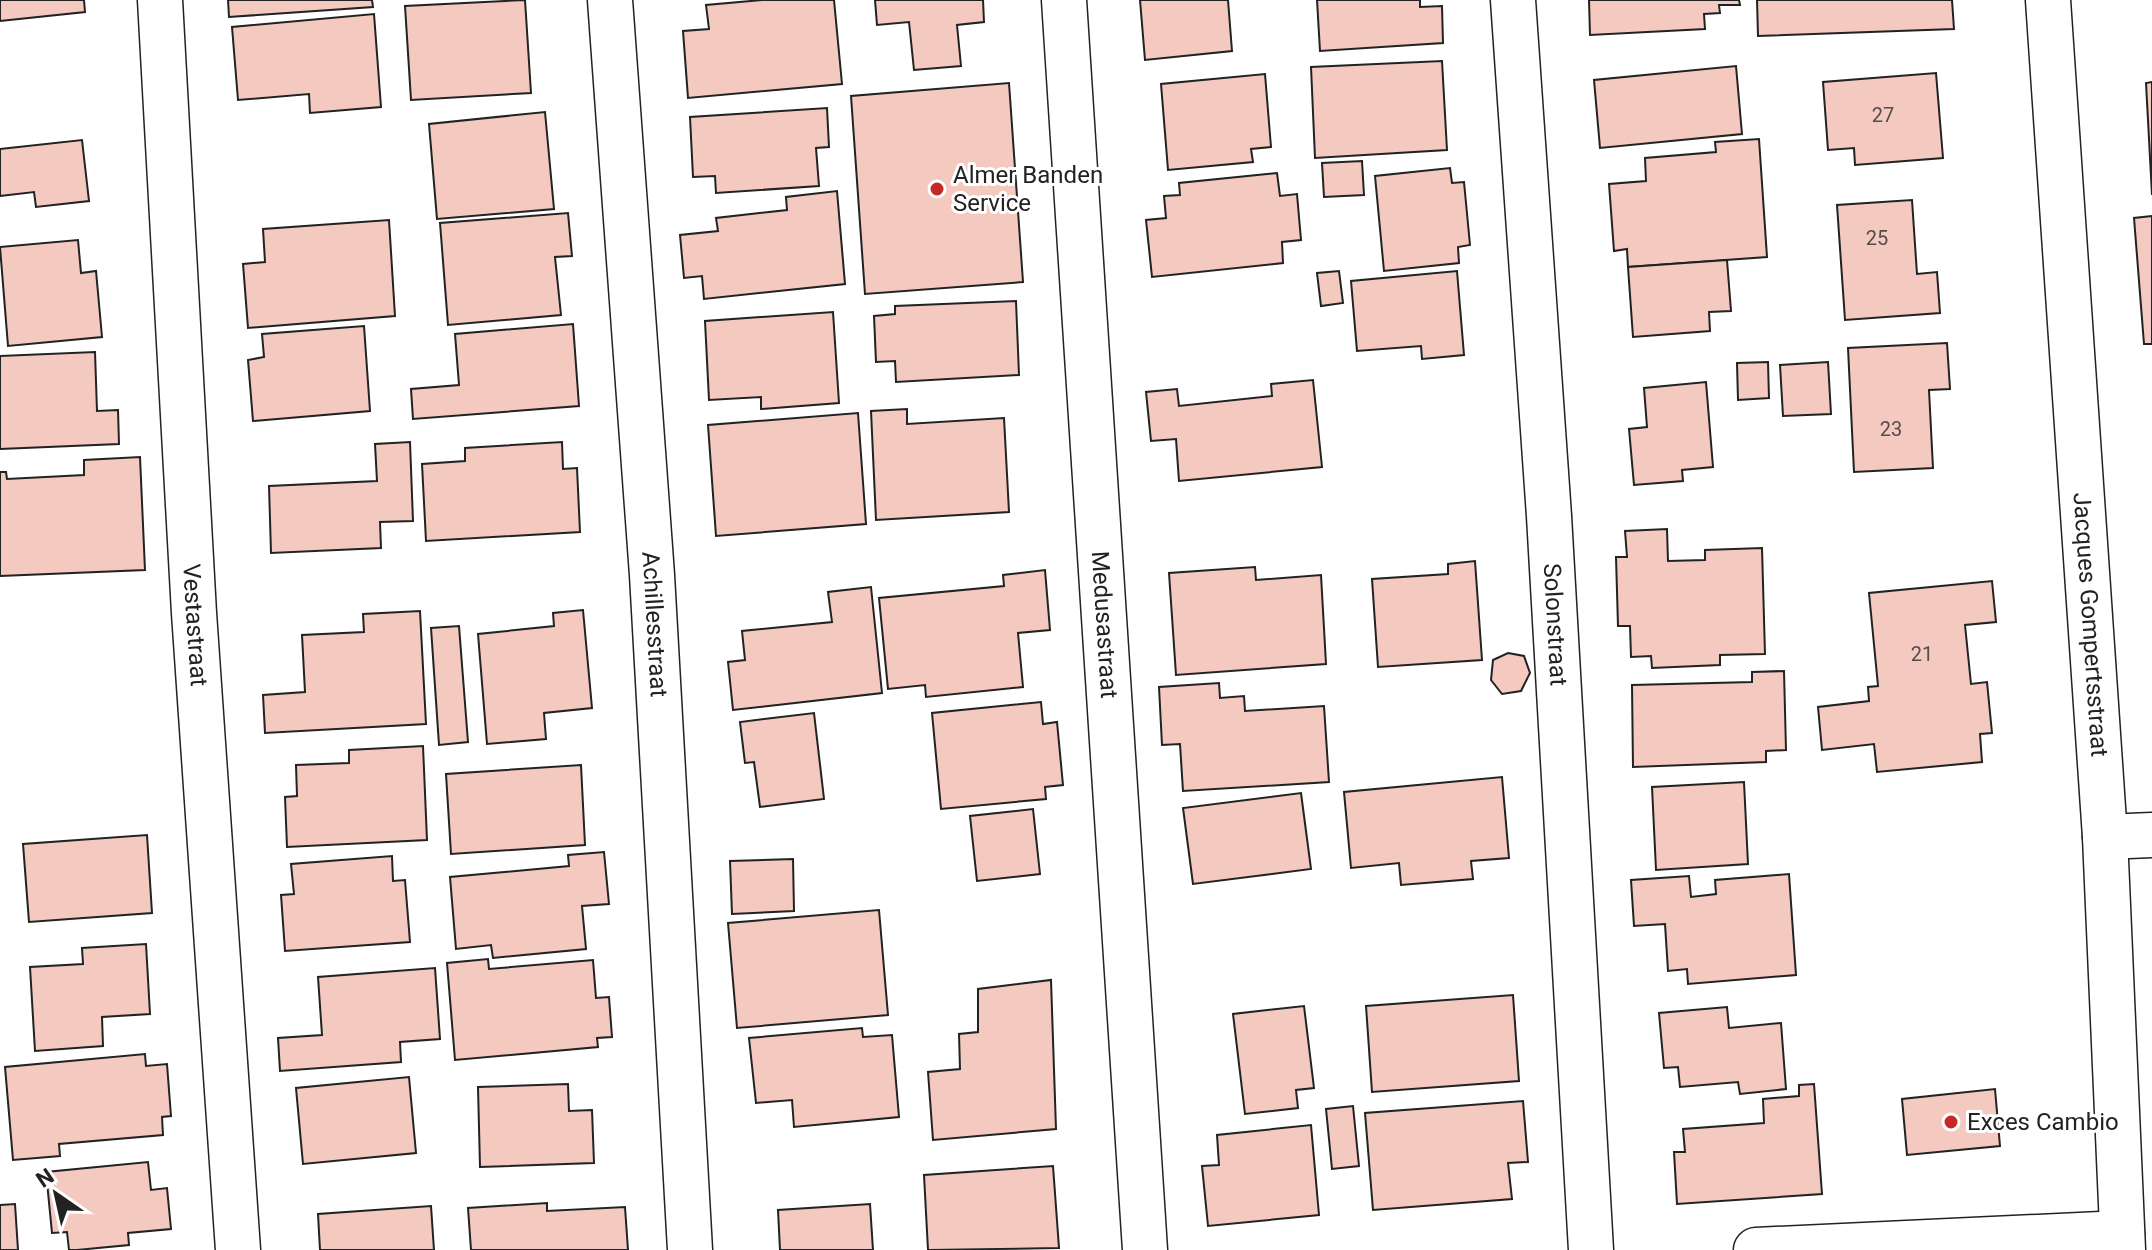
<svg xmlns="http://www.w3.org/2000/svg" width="2152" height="1250" viewBox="0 0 2152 1250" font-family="Roboto,sans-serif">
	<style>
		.building { fill: #f3c9c0; stroke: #222; stroke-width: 2 }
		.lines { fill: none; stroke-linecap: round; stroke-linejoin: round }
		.minor-casing { stroke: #222; stroke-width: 47 }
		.tertiary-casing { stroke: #222; stroke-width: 47 }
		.minor { stroke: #fff; stroke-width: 44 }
		.tertiary { stroke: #fff; stroke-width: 44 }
		.poi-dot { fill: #c62828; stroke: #fff; stroke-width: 3 }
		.labels { text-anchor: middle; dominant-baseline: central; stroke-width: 6; stroke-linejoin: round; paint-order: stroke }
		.number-label { font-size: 20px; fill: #564c4a }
		.poi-label { font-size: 24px; fill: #222; stroke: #fff; text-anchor: start }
		.street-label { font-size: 24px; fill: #222; stroke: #fff }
	</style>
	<rect width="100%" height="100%" fill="#fff"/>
	<g class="building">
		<path d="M0 0H84L85 12 0 21Z"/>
		<path d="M228 0H372L373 7 229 17Z"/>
		<path d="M525 0 531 93 411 100 405 6Z"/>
		<path d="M762 0H834L842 84 688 98 683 31 709 29 706 5Z"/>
		<path d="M875 0H983L984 22 957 25 961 66 914 70 909 22 877 25Z"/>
		<path d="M1140 0H1228L1232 51 1145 60Z"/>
		<path d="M1317 0H1420V7L1442 6 1443 43 1320 51Z"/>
		<path d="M1589 0H1739L1740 5H1719L1720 13 1704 14 1705 29 1590 35Z"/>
		<path d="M1757 0H1952L1954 29 1758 36Z"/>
		<path d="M374 14 381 107 310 113 309 94 238 100 232 27Z"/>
		<path d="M1442 61 1447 150 1315 158 1311 67Z"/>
		<path d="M1736 66 1742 134 1600 148 1594 80Z"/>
		<path d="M1936 73 1943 158 1855 165 1854 148 1828 150 1823 82Z"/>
		<path d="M1265 74 1271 147 1251 149 1253 162 1168 170 1161 84Z"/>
		<path d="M2152 82V195L2146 83Z"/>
		<path d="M1009 83 1023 282 865 294 851 96Z"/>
		<path d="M827 108 829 147 816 148 819 186 716 193 715 176 693 177 690 117Z"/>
		<path d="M545 112 554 209 437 219 429 124Z"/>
		<path d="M1759 139 1767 257 1628 267 1627 249 1614 251 1609 184 1646 181 1645 158 1716 152 1715 142Z"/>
		<path d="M82 140 89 201 36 207 34 192 0 196V149Z"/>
		<path d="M1362 161 1364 195 1324 197 1322 163Z"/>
		<path d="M1450 168 1452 183 1464 182 1470 245 1458 247 1459 263 1384 271 1375 176Z"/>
		<path d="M1277 173 1280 196 1297 194 1301 240 1282 242 1283 263 1152 277 1146 220 1166 218 1164 196 1180 195 1179 183Z"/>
		<path d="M837 191 845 284 704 299 702 276 684 278 680 235 718 231 716 218 787 210 786 197Z"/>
		<path d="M1912 200 1917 274 1937 272 1940 313 1845 320 1837 205Z"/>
		<path d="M568 213 572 256 555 257 561 315 448 325 440 223Z"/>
		<path d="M2152 216V344H2144L2134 218Z"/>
		<path d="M389 220 395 316 248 328 243 264 265 262 263 229Z"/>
		<path d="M78 240 81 273 96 271 102 337 8 346 0 247Z"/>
		<path d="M1727 260 1731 311 1709 312 1710 331 1633 337 1628 267Z"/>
		<path d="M1339 271 1343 303 1321 306 1317 273Z"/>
		<path d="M1457 271 1464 355 1422 359 1421 346 1357 351 1351 281Z"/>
		<path d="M1016 301 1019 375 896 382 895 361 876 362 874 316 895 314V306Z"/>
		<path d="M833 312 839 403 761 409V397L709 400 705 321Z"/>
		<path d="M573 324 579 406 413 419 411 389 459 385 455 334Z"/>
		<path d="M364 326 370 411 253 421 248 360 264 357 262 334Z"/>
		<path d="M1947 343 1950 389 1929 390 1933 468 1854 472 1848 348Z"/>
		<path d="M95 352 97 411 118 410 119 444 0 449V356Z"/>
		<path d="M1768 362 1769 398 1738 400 1737 363Z"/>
		<path d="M1828 362 1831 414 1783 416 1780 365Z"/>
		<path d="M1313 380 1322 467 1179 481 1176 439 1151 441 1146 392 1177 389 1179 406 1272 396 1271 384Z"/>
		<path d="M1706 382 1713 467 1682 470 1683 481 1634 485 1629 429 1647 427 1644 388Z"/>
		<path d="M907 409V424L1004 418 1009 512 876 520 871 411Z"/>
		<path d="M858 413 866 524 716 536 708 425Z"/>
		<path d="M410 442 413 521 380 522 381 548 271 553 269 486 377 481 375 444Z"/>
		<path d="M562 442 563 469 577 468 580 532 426 541 422 464 465 461V448Z"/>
		<path d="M140 457 145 570 0 576V472H6L7 479 84 475V460Z"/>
		<path d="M1667 529 1668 561 1705 560V550L1762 548 1765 654 1720 655V665L1652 668 1651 656 1631 657 1630 626H1618L1616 557H1627L1625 531Z"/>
		<path d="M1475 561 1482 660 1378 667 1372 579 1448 574V564Z"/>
		<path d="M1255 567 1256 580 1321 575 1326 664 1176 675 1169 573Z"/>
		<path d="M1045 570 1050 630 1018 633 1023 687 926 697 925 685 888 689 879 598 1004 586 1003 575Z"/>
		<path d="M1992 581 1996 622 1965 625 1971 684 1987 682 1992 733 1980 734 1982 762 1877 772 1874 744 1822 750 1818 707 1869 701 1868 687 1878 686 1869 593Z"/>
		<path d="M871 587 882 693 733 710 728 662 745 660 742 631 832 622 828 592Z"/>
		<path d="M583 610 592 708 544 713 546 739 487 744 478 634 554 626 553 613Z"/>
		<path d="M420 611 426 724 265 733 263 695 305 692 302 635 364 632 363 614Z"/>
		<path d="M459 626 468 742 439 745 431 628Z"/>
		<path d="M1508 653 1524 656 1530 673 1521 691 1502 694 1491 680 1493 660Z"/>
		<path d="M1784 671 1786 750 1766 751V762L1633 767 1632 685 1752 682V672Z"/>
		<path d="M1219 683 1220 698 1244 696 1245 711 1324 706 1329 782 1183 791 1180 744 1162 745 1159 687Z"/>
		<path d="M1041 702 1043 724 1057 722 1063 785 1045 787 1046 799 941 809 932 713Z"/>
		<path d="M814 713 824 799 760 807 754 762 745 763 740 722Z"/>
		<path d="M423 746 427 840 287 847 285 797 297 796 296 765 349 763V750Z"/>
		<path d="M581 765 585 845 451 854 446 774Z"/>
		<path d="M1502 777 1509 858 1471 861 1473 879 1401 885 1399 863 1351 868 1344 792Z"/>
		<path d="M1744 782 1748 864 1656 870 1652 787Z"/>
		<path d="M1301 793 1311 869 1193 884 1183 808Z"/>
		<path d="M1033 809 1040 874 977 881 970 816Z"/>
		<path d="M147 835 152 913 29 922 23 844Z"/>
		<path d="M604 852 609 904 582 906 586 949 493 958 491 945 456 949 450 877 569 866 568 855Z"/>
		<path d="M392 856 393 881 405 880 410 942 285 951 281 895 294 894 291 864Z"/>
		<path d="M793 859 794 911 732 914 730 861Z"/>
		<path d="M1789 874 1796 975 1688 984 1687 969 1668 971 1665 924 1634 926 1631 880 1689 876 1691 897 1716 894 1715 880Z"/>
		<path d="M879 910 888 1015 737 1028 728 923Z"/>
		<path d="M146 944 150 1014 102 1017 103 1046 35 1051 30 967 83 964 82 948Z"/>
		<path d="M488 959 489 969 593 960 596 998 609 997 612 1037 597 1038 598 1047 455 1060 447 963Z"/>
		<path d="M435 968 440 1039 400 1042 401 1062 280 1071 278 1038 322 1035 318 977Z"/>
		<path d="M1051 980 1056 1129 933 1140 928 1072 960 1069 959 1034 978 1032V989Z"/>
		<path d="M1513 995 1519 1081 1372 1092 1366 1006Z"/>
		<path d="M1304 1006 1314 1088 1296 1090 1298 1108 1245 1114 1233 1014Z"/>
		<path d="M1727 1007 1729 1028 1781 1023 1786 1089 1740 1094 1738 1082 1680 1087 1678 1067 1664 1068 1659 1013Z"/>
		<path d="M862 1028 863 1037 892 1035 899 1117 794 1127 792 1100 756 1103 749 1038Z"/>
		<path d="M145 1054 146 1066 167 1064 171 1116 162 1117 163 1135 59 1144 60 1156 13 1160 5 1067Z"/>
		<path d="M409 1077 416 1153 303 1164 296 1088Z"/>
		<path d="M568 1084 569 1111 592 1110 594 1163 480 1167 478 1087Z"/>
		<path d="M1814 1084 1822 1194 1677 1204 1674 1152H1685L1683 1129 1764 1123 1763 1099 1799 1096V1085Z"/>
		<path d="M1995 1089 2000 1146 1907 1155 1902 1099Z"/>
		<path d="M1523 1101 1528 1162 1508 1163 1512 1199 1373 1210 1365 1113Z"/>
		<path d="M1353 1106 1359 1166 1332 1169 1326 1109Z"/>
		<path d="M1311 1125 1319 1215 1208 1226 1202 1166 1219 1165 1217 1135Z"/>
		<path d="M148 1162 151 1190 167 1188 171 1229 128 1233 129 1245 77 1250H69L67 1232 52 1233 46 1172Z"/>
		<path d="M1053 1166 1059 1248 928 1250 924 1175Z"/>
		<path d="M547 1203V1211L625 1207 628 1250H471L468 1208Z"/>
		<path d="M15 1204 18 1250H0V1205Z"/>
		<path d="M870 1204 873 1250H780L778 1210Z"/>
		<path d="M431 1206 434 1250H320L318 1214Z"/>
	</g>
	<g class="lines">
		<defs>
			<g id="minor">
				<path id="s1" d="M160 0 194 613 238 1250"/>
				<path id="s2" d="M610 0 652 575 690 1250"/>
				<path id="s3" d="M1064 0 1145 1250"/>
				<path id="s4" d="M1513 0 1549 516 1591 1250"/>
				<path d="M2105 837 2152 835"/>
				<path d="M1756 1250 2122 1233"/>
			</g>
			<g id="tertiary">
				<path id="s5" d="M2048 0 2105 837 2123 1250"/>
			</g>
		</defs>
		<use href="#minor" class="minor-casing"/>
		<use href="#tertiary" class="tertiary-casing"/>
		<use href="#minor" class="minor"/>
		<use href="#tertiary" class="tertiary"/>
	</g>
	<g class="poi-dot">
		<circle cx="937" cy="189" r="8"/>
		<circle cx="1951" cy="1122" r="8"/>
	</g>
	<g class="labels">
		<g class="number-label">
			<text x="1883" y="115">27</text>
			<text x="1877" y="238">25</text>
			<text x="1891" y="429">23</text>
			<text x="1922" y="654">21</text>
		</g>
		<g class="poi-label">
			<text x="953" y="175">Almer Banden<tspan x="953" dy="28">Service</tspan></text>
			<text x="1967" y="1122">Exces Cambio</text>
		</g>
		<g class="street-label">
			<text stroke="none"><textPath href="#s1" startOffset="626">Vestastraat</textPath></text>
			<text stroke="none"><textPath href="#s2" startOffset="626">Achillesstraat</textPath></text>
			<text stroke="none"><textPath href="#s3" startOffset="626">Medusastraat</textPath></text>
			<text stroke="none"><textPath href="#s4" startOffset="626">Solonstraat</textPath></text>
			<text stroke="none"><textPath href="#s5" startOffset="626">Jacques Gompertsstraat</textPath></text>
		</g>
	</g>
	<g transform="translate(56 1194) rotate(326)" stroke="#ffffff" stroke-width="6" paint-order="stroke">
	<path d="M0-6L14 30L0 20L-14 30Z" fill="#222222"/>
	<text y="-12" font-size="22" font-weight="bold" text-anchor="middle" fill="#222222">N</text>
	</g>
</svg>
